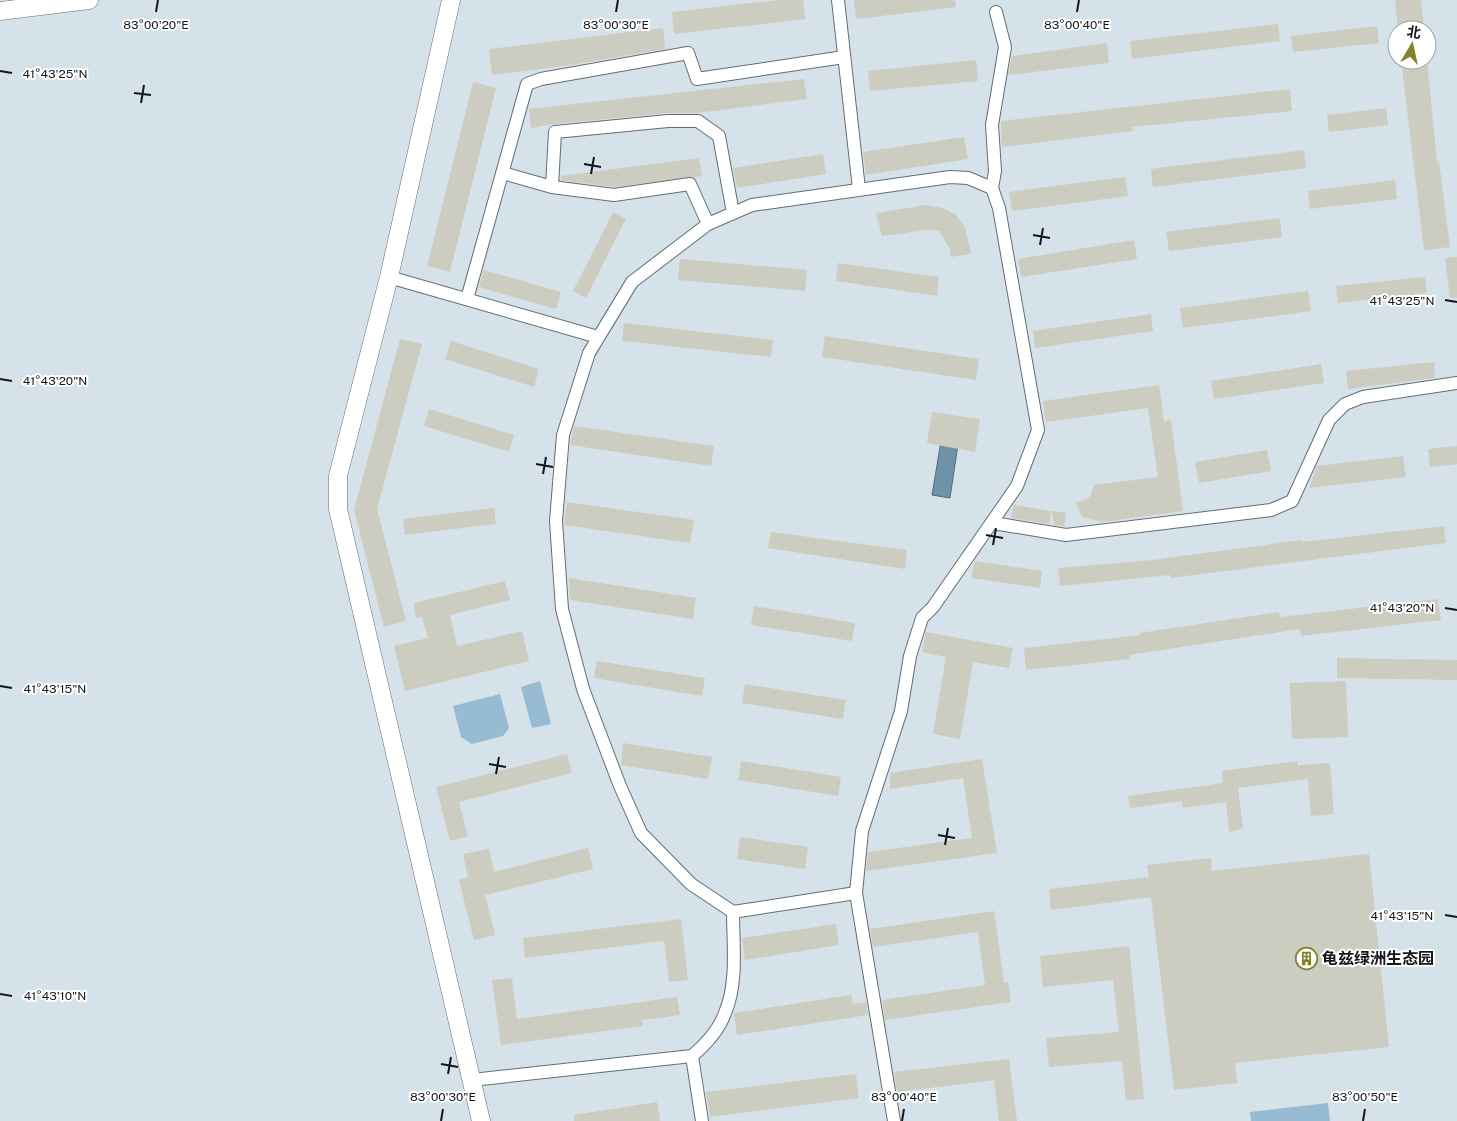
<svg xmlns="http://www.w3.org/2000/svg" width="1457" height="1121" viewBox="0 0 1457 1121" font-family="'Public Sans','Noto Sans SC',sans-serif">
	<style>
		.green { fill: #96bbd2 }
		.water { fill: #6f92a9; stroke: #536d7e }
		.building { fill: #ccccc0 }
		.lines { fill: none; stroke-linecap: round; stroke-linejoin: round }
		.street-casing { stroke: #636d74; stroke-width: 14 }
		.secondary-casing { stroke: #636d74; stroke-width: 19 }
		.street { stroke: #fff; stroke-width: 12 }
		.secondary { stroke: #fff; stroke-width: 18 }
		.ticks { fill: none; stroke: #131719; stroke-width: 2 }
		.labels { text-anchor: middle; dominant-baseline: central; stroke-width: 4; stroke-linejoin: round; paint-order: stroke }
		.poi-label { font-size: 16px; font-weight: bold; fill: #131719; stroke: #fff; text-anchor: start }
		.ticks-label { font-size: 12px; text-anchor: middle; fill: #131719; stroke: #fff; stroke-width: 4; stroke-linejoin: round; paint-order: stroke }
	</style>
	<rect width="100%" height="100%" fill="#d6e2e9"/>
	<g class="green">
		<path d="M540 681 551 724 532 728 521 687Z"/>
		<path d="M500 694 509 728 503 736 472 744 461 737 453 706Z"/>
		<path d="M1328 1103 1330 1121H1251L1250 1112Z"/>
	</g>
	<path class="water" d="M943 429 960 431 950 498 932 495Z"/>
	<g class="building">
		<path d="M777 0H803L805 19 674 34 672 12Z"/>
		<path d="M854 0H955L956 7 856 19Z"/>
		<path d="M1395 0H1421L1424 30H1398Z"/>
		<path d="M1278 24 1280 41 1132 59 1130 41Z"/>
		<path d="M1377 26 1379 43 1293 52 1291 36Z"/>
		<path d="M663 28 665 49 571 65 492 75 489 49Z"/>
		<path d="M1107 43 1109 63 1008 75 1012 56Z"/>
		<path d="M976 60 978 81 870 91 868 71Z"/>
		<path d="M1401 60H1427L1437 162H1439L1450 247 1424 250Z"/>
		<path d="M804 79 807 99 697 113H667L554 124 531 128 529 109Z"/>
		<path d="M473 82 496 88 450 272 427 266Z"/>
		<path d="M1290 89 1292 111 1132 127 1133 131 1002 147 1001 121Z"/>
		<path d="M1386 108 1388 125 1329 132 1327 115Z"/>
		<path d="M964 137 968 159 866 175 863 152Z"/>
		<path d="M1304 150 1306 168 1153 187 1151 169Z"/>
		<path d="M823 154 826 174 737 188 733 168Z"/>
		<path d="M699 158 702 176 614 187 561 180V176Z"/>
		<path d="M1125 177 1128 196 1012 211 1009 192Z"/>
		<path d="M1395 180 1397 199 1310 209 1308 191Z"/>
		<path d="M926 205 943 208 956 215 965 227 971 254 951 257 950 249 939 231 927 230 882 236 876 213Z"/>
		<path d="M613 212 626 219 586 298 573 291Z"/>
		<path d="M1280 218 1282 237 1169 251 1166 232Z"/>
		<path d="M1134 240 1137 259 1021 277 1018 259Z"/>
		<path d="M1457 257V298H1450L1445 258Z"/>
		<path d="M680 259 807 270 805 291 678 280Z"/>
		<path d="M838 263 939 277 937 296 836 281Z"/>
		<path d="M484 270 561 292 556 309 479 287Z"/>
		<path d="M1425 277 1427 293 1338 303 1336 286Z"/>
		<path d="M1308 291 1311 311 1183 328 1180 308Z"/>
		<path d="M1151 314 1153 331 1035 348 1033 331Z"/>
		<path d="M624 323 773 340 771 357 622 341Z"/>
		<path d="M825 336 979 359 976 380 822 357Z"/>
		<path d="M400 339 422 344 377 509 406 621 384 627 354 510Z"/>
		<path d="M451 341 539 369 534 387 445 359Z"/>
		<path d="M1434 362 1435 378 1348 389 1346 371Z"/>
		<path d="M1321 364 1324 383 1214 399 1211 381Z"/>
		<path d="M1159 385 1164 421 1171 420 1183 511 1103 522 1082 517 1076 503 1090 497 1094 485 1158 477 1148 408 1046 422 1043 401Z"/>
		<path d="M429 409 514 435 509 452 424 426Z"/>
		<path d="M932 412 980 419 975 452 927 443Z"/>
		<path d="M574 426 714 446 711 466 570 445Z"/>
		<path d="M1457 446V464L1430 467 1428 449Z"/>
		<path d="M1267 450 1271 471 1199 483 1195 462Z"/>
		<path d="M1403 456 1406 477 1309 488 1317 466Z"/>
		<path d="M567 502 694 520 690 543 564 525Z"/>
		<path d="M1014 505 1051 511 1049 524 1011 518Z"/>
		<path d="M494 508 496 524 405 535 403 519Z"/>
		<path d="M1052 511 1066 513 1064 526 1054 525Z"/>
		<path d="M1444 526 1446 543 1170 578V575L1060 586 1058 568 1153 560 1302 540V542Z"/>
		<path d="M771 532 907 550 905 569 768 548Z"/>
		<path d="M975 561 1042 571 1040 588 971 578Z"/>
		<path d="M569 578 696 598 693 619 570 600Z"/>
		<path d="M505 581 510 600 450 615 457 646 522 631 529 661 405 691 394 646 428 638 422 617 416 618 414 603Z"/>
		<path d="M1438 599 1441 620 1301 636 1300 629 1129 655 1130 659 1026 670 1024 648 1141 635 1140 633 1279 612 1280 617Z"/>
		<path d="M754 606 855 623 852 641 751 625Z"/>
		<path d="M926 632 1013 648 1009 668 973 662 960 739 933 734 946 657 922 652Z"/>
		<path d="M1337 658 1457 660V680L1337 678Z"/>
		<path d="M597 661 705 678 702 696 594 678Z"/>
		<path d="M1346 681 1348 737 1292 739 1290 683Z"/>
		<path d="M745 684 846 700 843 719 742 703Z"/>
		<path d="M623 743 712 757 708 779 621 765Z"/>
		<path d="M567 754 572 773 459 802 468 836 450 841 436 787Z"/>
		<path d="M982 759 997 853 866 871 868 852 972 838 963 778 890 789V773Z"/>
		<path d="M741 761 841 777 838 796 738 780Z"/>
		<path d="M1297 761 1298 765 1330 763 1334 814 1311 816 1308 779 1238 788 1243 828 1229 832 1226 802 1183 808 1182 801 1130 808 1128 796 1223 783 1222 771Z"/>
		<path d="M740 837 808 847 805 869 737 859Z"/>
		<path d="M588 848 593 869 485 895 495 935 474 940 459 880 468 877 463 854 489 849 494 872Z"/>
		<path d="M1369 854 1389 1047 1235 1063 1237 1083 1174 1090 1151 897 1051 910 1049 889 1149 877 1147 865 1211 858 1212 871Z"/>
		<path d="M994 911 1004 982H1008L1011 1002 885 1020 882 1000 985 985 978 932 873 947 870 929Z"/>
		<path d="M681 919 688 980 669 982 664 941 525 958 523 938Z"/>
		<path d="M836 924 839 945 745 960 742 938Z"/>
		<path d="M1129 946 1144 1099 1126 1100 1122 1061 1049 1067 1046 1038 1119 1032 1113 980 1043 987 1040 956Z"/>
		<path d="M512 978 517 1019 677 997 680 1015 642 1020 643 1026 501 1045 492 980Z"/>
		<path d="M851 995 853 1004 866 1002 868 1015 737 1035 734 1013Z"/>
		<path d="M1009 1059 1017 1121H999L994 1080 897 1092 894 1072Z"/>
		<path d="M856 1074 859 1098 710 1117 706 1092Z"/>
		<path d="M657 1102 660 1121H574V1115Z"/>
	</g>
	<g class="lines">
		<defs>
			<g id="street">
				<path d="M838 0 859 189"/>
				<path d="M503 173 552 187 555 132 668 121H698L719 136 733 213"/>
				<path d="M552 187 614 195 690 184 708 224"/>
				<path d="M992 188 995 171 992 125 1005 47 996 12"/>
				<path d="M389 277 598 337"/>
				<path d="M467 299 527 84 541 79 688 53 697 79 844 57"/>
				<path d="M993 523 1066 535 1271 510 1292 501 1329 420 1345 404 1363 397 1457 383"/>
				<path d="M733 912 691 884 641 833 620 786 583 689 562 609 556 521 563 435 589 353 632 282 708 224 752 205 950 177 968 178 992 188 999 208 1038 430 1017 486 933 607 922 618 910 656 901 711 862 831 856 893"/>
				<path d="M692 1056 702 1121"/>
				<path d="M472 1080 692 1056C705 1045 719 1030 725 1013 738 983 733 944 733 912L856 893 894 1121"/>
			</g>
			<g id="secondary">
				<path d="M451 0 389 277 338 476V509L481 1121"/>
				<path d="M0 11 89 0"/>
			</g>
		</defs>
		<use href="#street" class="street-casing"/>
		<use href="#secondary" class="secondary-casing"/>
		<use href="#street" class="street"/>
		<use href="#secondary" class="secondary"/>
	</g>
	<path class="ticks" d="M156 12 158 0M616 12 618 0M1077 12 1079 0M0 71 12 73M134 93 151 95M141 103 144 85M584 164 601 167M591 174 594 157M1033 235 1050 238M1040 245 1043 228M1445 300 1457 302M0 379 12 381M536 464 553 467M543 474 546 457M986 535 1003 538M993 545 996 528M1445 608 1457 610M0 686 12 688M489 764 506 767M496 774 499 757M938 835 955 838M945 845 948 828M1445 915 1457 917M0 994 12 996M441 1064 458 1067M448 1074 451 1057M441 1121 443 1109M902 1121 904 1109M1363 1121 1365 1109"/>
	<defs>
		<symbol id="building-ring" viewBox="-11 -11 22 22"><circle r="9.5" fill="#fff" stroke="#848129" stroke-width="1.5"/><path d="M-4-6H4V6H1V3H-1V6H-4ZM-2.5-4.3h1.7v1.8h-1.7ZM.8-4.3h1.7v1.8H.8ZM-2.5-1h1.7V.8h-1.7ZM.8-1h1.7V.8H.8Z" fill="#848129"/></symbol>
	</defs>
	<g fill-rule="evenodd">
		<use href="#building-ring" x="1294" y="946" width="25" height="25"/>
	</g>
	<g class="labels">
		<g class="poi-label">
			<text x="1322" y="958">龟兹绿洲生态园</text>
		</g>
	</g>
	<g class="ticks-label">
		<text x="156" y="29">83°00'20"E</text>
		<text x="616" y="29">83°00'30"E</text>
		<text x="1077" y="29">83°00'40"E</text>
		<text x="55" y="78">41°43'25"N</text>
		<text x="1402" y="305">41°43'25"N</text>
		<text x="55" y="385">41°43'20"N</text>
		<text x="1402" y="612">41°43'20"N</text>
		<text x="55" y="693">41°43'15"N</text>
		<text x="1402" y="920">41°43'15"N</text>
		<text x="55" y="1000">41°43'10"N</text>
		<text x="443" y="1101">83°00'30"E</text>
		<text x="904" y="1101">83°00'40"E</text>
		<text x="1365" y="1101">83°00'50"E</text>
	</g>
	<g transform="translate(1412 45) rotate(9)"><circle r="24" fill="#ffffff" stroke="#a1a2a3"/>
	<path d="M0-4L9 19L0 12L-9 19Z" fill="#848129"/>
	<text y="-8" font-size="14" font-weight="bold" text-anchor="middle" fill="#131719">北</text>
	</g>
</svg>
